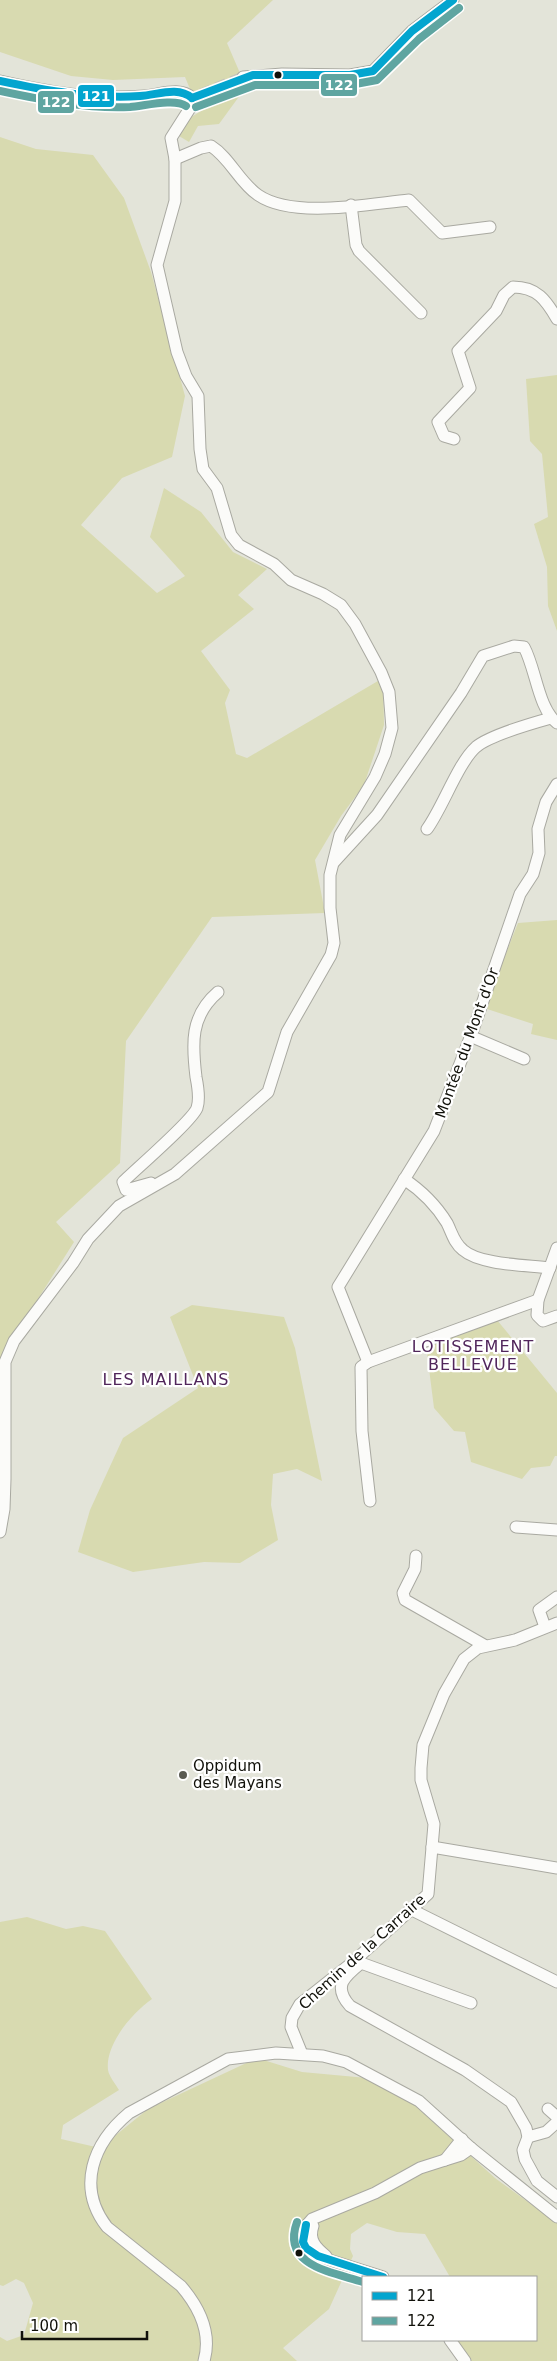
<svg xmlns="http://www.w3.org/2000/svg" width="557" height="2361" viewBox="0 0 557 2361" font-family="'DejaVu Sans',sans-serif">
	<style>
		.green { fill: #d8dab0 }
		.lines { fill: none; stroke-linecap: round; stroke-linejoin: round }
		.minor-tunnel { stroke: #c4c4ba; stroke-width: 11; stroke-dasharray: 11 5.5; stroke-linecap: butt }
		.minor-casing { stroke: #a9a9a1; stroke-width: 13 }
		.minor { stroke: #fbfbf9; stroke-width: 11 }
		.bus-1-casing { stroke: #fff; stroke-width: 11 }
		.bus-2-casing { stroke: #fff; stroke-width: 11 }
		.bus-1 { stroke: #03a5cf; stroke-width: 8 }
		.bus-2 { stroke: #5fa5a1; stroke-width: 8 }
		.bus-dot { fill: #11110a; stroke: #fff; stroke-width: 2 }
		.poi-dot { fill: #5a5b52; stroke: #fff; stroke-width: 2 }
		.labels { text-anchor: middle; dominant-baseline: central; stroke-width: 4.5; stroke-linejoin: round; paint-order: stroke }
		.street-label { font-size: 15px; fill: #11110a; stroke: #fff }
		.poi-label { font-size: 15px; fill: #11110a; stroke: #fff; text-anchor: start }
		.neighbourhood-label { font-size: 16px; letter-spacing: 1px; fill: #51265b; stroke: #fff }
		.line-badge { stroke: #fff; stroke-width: 2 }
		.badge-label { font-size: 14px; text-anchor: middle; font-weight: bold; fill: #fff }
	</style>
	<rect width="100%" height="100%" fill="#e3e4d9"/>
	<g class="green">
		<path d="M0 0H273L227 43 246 87 219 124 198 126 189 142 179 136 185 121 201 111 203 103 190 89 185 77 113 80 71 76 0 52Z"/>
		<path d="M0 137 36 149 93 155 124 198 151 272 185 396 172 457 122 478 81 525 157 593 185 576 150 537 164 488 201 512 233 552 267 569 238 595 254 609 201 651 230 690 225 703 236 754 247 758 383 678 384 725 364 785 341 816 315 860 325 913 212 917 126 1041 120 1163 56 1222 74 1242 0 1359Z"/>
		<path d="M557 375V631L548 606 547 567 534 524 548 517 542 454 530 441 526 379Z"/>
		<path d="M557 920V1040L531 1034 533 1024 487 1009 494 983 518 923Z"/>
		<path d="M192 1305 284 1317 295 1348 322 1481 297 1469 273 1474 271 1505 278 1540 240 1563 204 1562 133 1572 78 1552 90 1510 123 1438 198 1388 170 1317Z"/>
		<path d="M497 1320 557 1393V1456H555L550 1466 531 1468 522 1479 471 1462 465 1432 454 1431 434 1408 427 1353 431 1345Z"/>
		<path d="M27 1917 66 1929 83 1926 105 1931 152 1999C133 2012 105 2044 108 2070 109 2076 116 2085 119 2090L63 2125 61 2139 100 2148 148 2109 257 2058 302 2072 367 2078 411 2102 495 2178 557 2223V2361H470L454 2340H536V2277H450L425 2234 397 2232 367 2223 351 2234 350 2249 353 2256 329 2309 283 2348 297 2361H0V2337L7 2341 24 2335 33 2303 24 2283 16 2279 3 2286 0 2285V1922Z"/>
	</g>
	<g class="lines">
		<path class="minor-tunnel" d="M201 94 243 77"/>
		<defs>
			<g id="minor">
				<path d="M243 77 282 74 350 75 373 71 412 31 453 0"/>
				<path d="M0 81C49 92 94 100 144 96 159 95 181 86 192 98"/>
				<path d="M175 159 201 148 211 146C230 158 239 182 258 195 293 219 368 204 409 200L442 233 490 227"/>
				<path d="M351 205 356 245 359 251 421 313"/>
				<path d="M454 439 444 436 438 422 470 388 458 351 496 311 504 295 513 287C537 287 546 300 557 319"/>
				<path d="M427 829C443 807 458 763 476 747 489 736 533 723 551 718"/>
				<path d="M334 862 377 815 461 693 483 656 514 646 524 647C536 669 538 708 557 723"/>
				<path d="M470 1036 524 1059"/>
				<path d="M404 1179C422 1191 436 1205 447 1223 452 1233 454 1243 463 1250 480 1265 527 1265 550 1268"/>
				<path d="M151 1183 126 1190 123 1182C136 1169 192 1121 197 1108 200 1099 198 1087 196 1077 192 1044 190 1016 218 992"/>
				<path d="M557 1248 538 1300 537 1315 543 1321 557 1316"/>
				<path d="M368 1362 338 1287 434 1131 473 1030 520 894 533 874 539 853 538 829 546 802 557 784"/>
				<path d="M370 1501 362 1431 361 1367 368 1362 538 1300"/>
				<path d="M516 1527 557 1530"/>
				<path d="M0 1532 4 1509 5 1479V1362L14 1341 73 1263 88 1239 119 1206 175 1174 268 1092 287 1032 331 955 334 943 330 908V875L340 835 375 777 385 754 392 728 389 692 381 672 355 624 341 605 323 594 291 580 274 564 239 545 231 535 217 488 203 469 200 449 198 396 186 376 177 352 157 265 175 201V159L171 138 192 105V98"/>
				<path d="M416 1556 415 1569 403 1593 405 1600 484 1645"/>
				<path d="M545 1627 539 1610 557 1597"/>
				<path d="M432 1847 557 1868"/>
				<path d="M410 1909 557 1982"/>
				<path d="M471 2003 361 1963C345 1976 332 1986 350 2006L465 2070 511 2102 526 2128 528 2137 523 2150 525 2159 537 2181 557 2197"/>
				<path d="M302 2054 291 2027 292 2018 300 2004 353 1962 428 1894 434 1824 421 1780V1768L423 1745 444 1694 464 1659 478 1648 515 1640 557 1623"/>
				<path d="M548 2109 557 2117"/>
				<path d="M528 2137 546 2132 557 2122"/>
				<path d="M462 2139 445 2160 461 2155 471 2148"/>
				<path d="M313 2226C308 2240 316 2248 326 2256"/>
				<path d="M383 2277 313 2255 305 2246 303 2236 305 2227 312 2219 375 2193 420 2168 445 2160"/>
				<path d="M450 2340 465 2361"/>
				<path d="M204 2361C212 2333 199 2307 181 2286L107 2227C76 2187 93 2143 129 2113L228 2059 276 2053 323 2056 346 2062 419 2101 471 2148 557 2217"/>
			</g>
		</defs>
		<use href="#minor" class="minor-casing"/>
		<use href="#minor" class="minor"/>
		<defs>
			<g id="bus-1">
				<path d="M0 81C47 91 93 99 140 96 158 95 177 86 192 98"/>
				<path d="M192 98 253 75H350L373 71 412 31 453 0"/>
				<path d="M306 2225 303 2242 306 2248 318 2256 383 2277"/>
			</g>
			<g id="bus-2">
				<path d="M0 91C42 100 86 109 130 107 144 106 175 98 186 106"/>
				<path d="M196 107 255 85H350L377 80 419 39 459 8"/>
				<path d="M297 2222C281 2266 332 2272 363 2282"/>
			</g>
		</defs>
		<use href="#bus-1" class="bus-1-casing"/>
		<use href="#bus-2" class="bus-2-casing"/>
		<use href="#bus-1" class="bus-1"/>
		<use href="#bus-2" class="bus-2"/>
	</g>
	<g class="bus-dot">
		<circle cx="278" cy="75" r="4.5"/>
		<circle cx="299" cy="2253" r="4.5"/>
	</g>
	<circle class="poi-dot" cx="183" cy="1775" r="5"/>
	<g class="labels">
		<g class="street-label">
			<text transform="translate(467 1043) rotate(-70)">Montée du Mont d'Or</text>
			<text transform="translate(362 1952) rotate(-42)">Chemin de la Carraire</text>
		</g>
		<g class="poi-label">
			<text x="193" y="1766">Oppidum<tspan x="193" dy="17">des Mayans</tspan></text>
		</g>
		<g class="neighbourhood-label">
			<text x="473" y="1346">LOTISSEMENT<tspan x="473" dy="18">BELLEVUE</tspan></text>
			<text x="166" y="1379">LES MAILLANS</text>
		</g>
	</g>
	<g class="line-badge">
		<rect x="320" y="73" width="38" height="24" rx="5" fill="#5fa5a1"/>
		<rect x="77" y="84" width="38" height="24" rx="5" fill="#03a5cf"/>
		<rect x="37" y="90" width="38" height="24" rx="5" fill="#5fa5a1"/>
	</g>
	<g class="badge-label">
		<text x="339" y="90">122</text>
		<text x="96" y="101">121</text>
		<text x="56" y="107">122</text>
	</g>
	<rect x="362" y="2276" width="175" height="65" fill="#ffffff" stroke="#a0a09d"/>
	<rect x="372" y="2292" width="25" height="8" fill="#03a5cf" stroke="#a0a09d"/>
	<text x="407" y="2301" font-size="15" fill="#11110a">121</text>
	<rect x="372" y="2317" width="25" height="8" fill="#5fa5a1" stroke="#a0a09d"/>
	<text x="407" y="2326" font-size="15" fill="#11110a">122</text>
	<path d="M22 2331v8h125v-8" fill="none" stroke="#11110a" stroke-width="2.5"/>
	<text x="30" y="2331" font-size="15" fill="#11110a" stroke="#ffffff" stroke-width="4" paint-order="stroke">100 m</text>
</svg>
